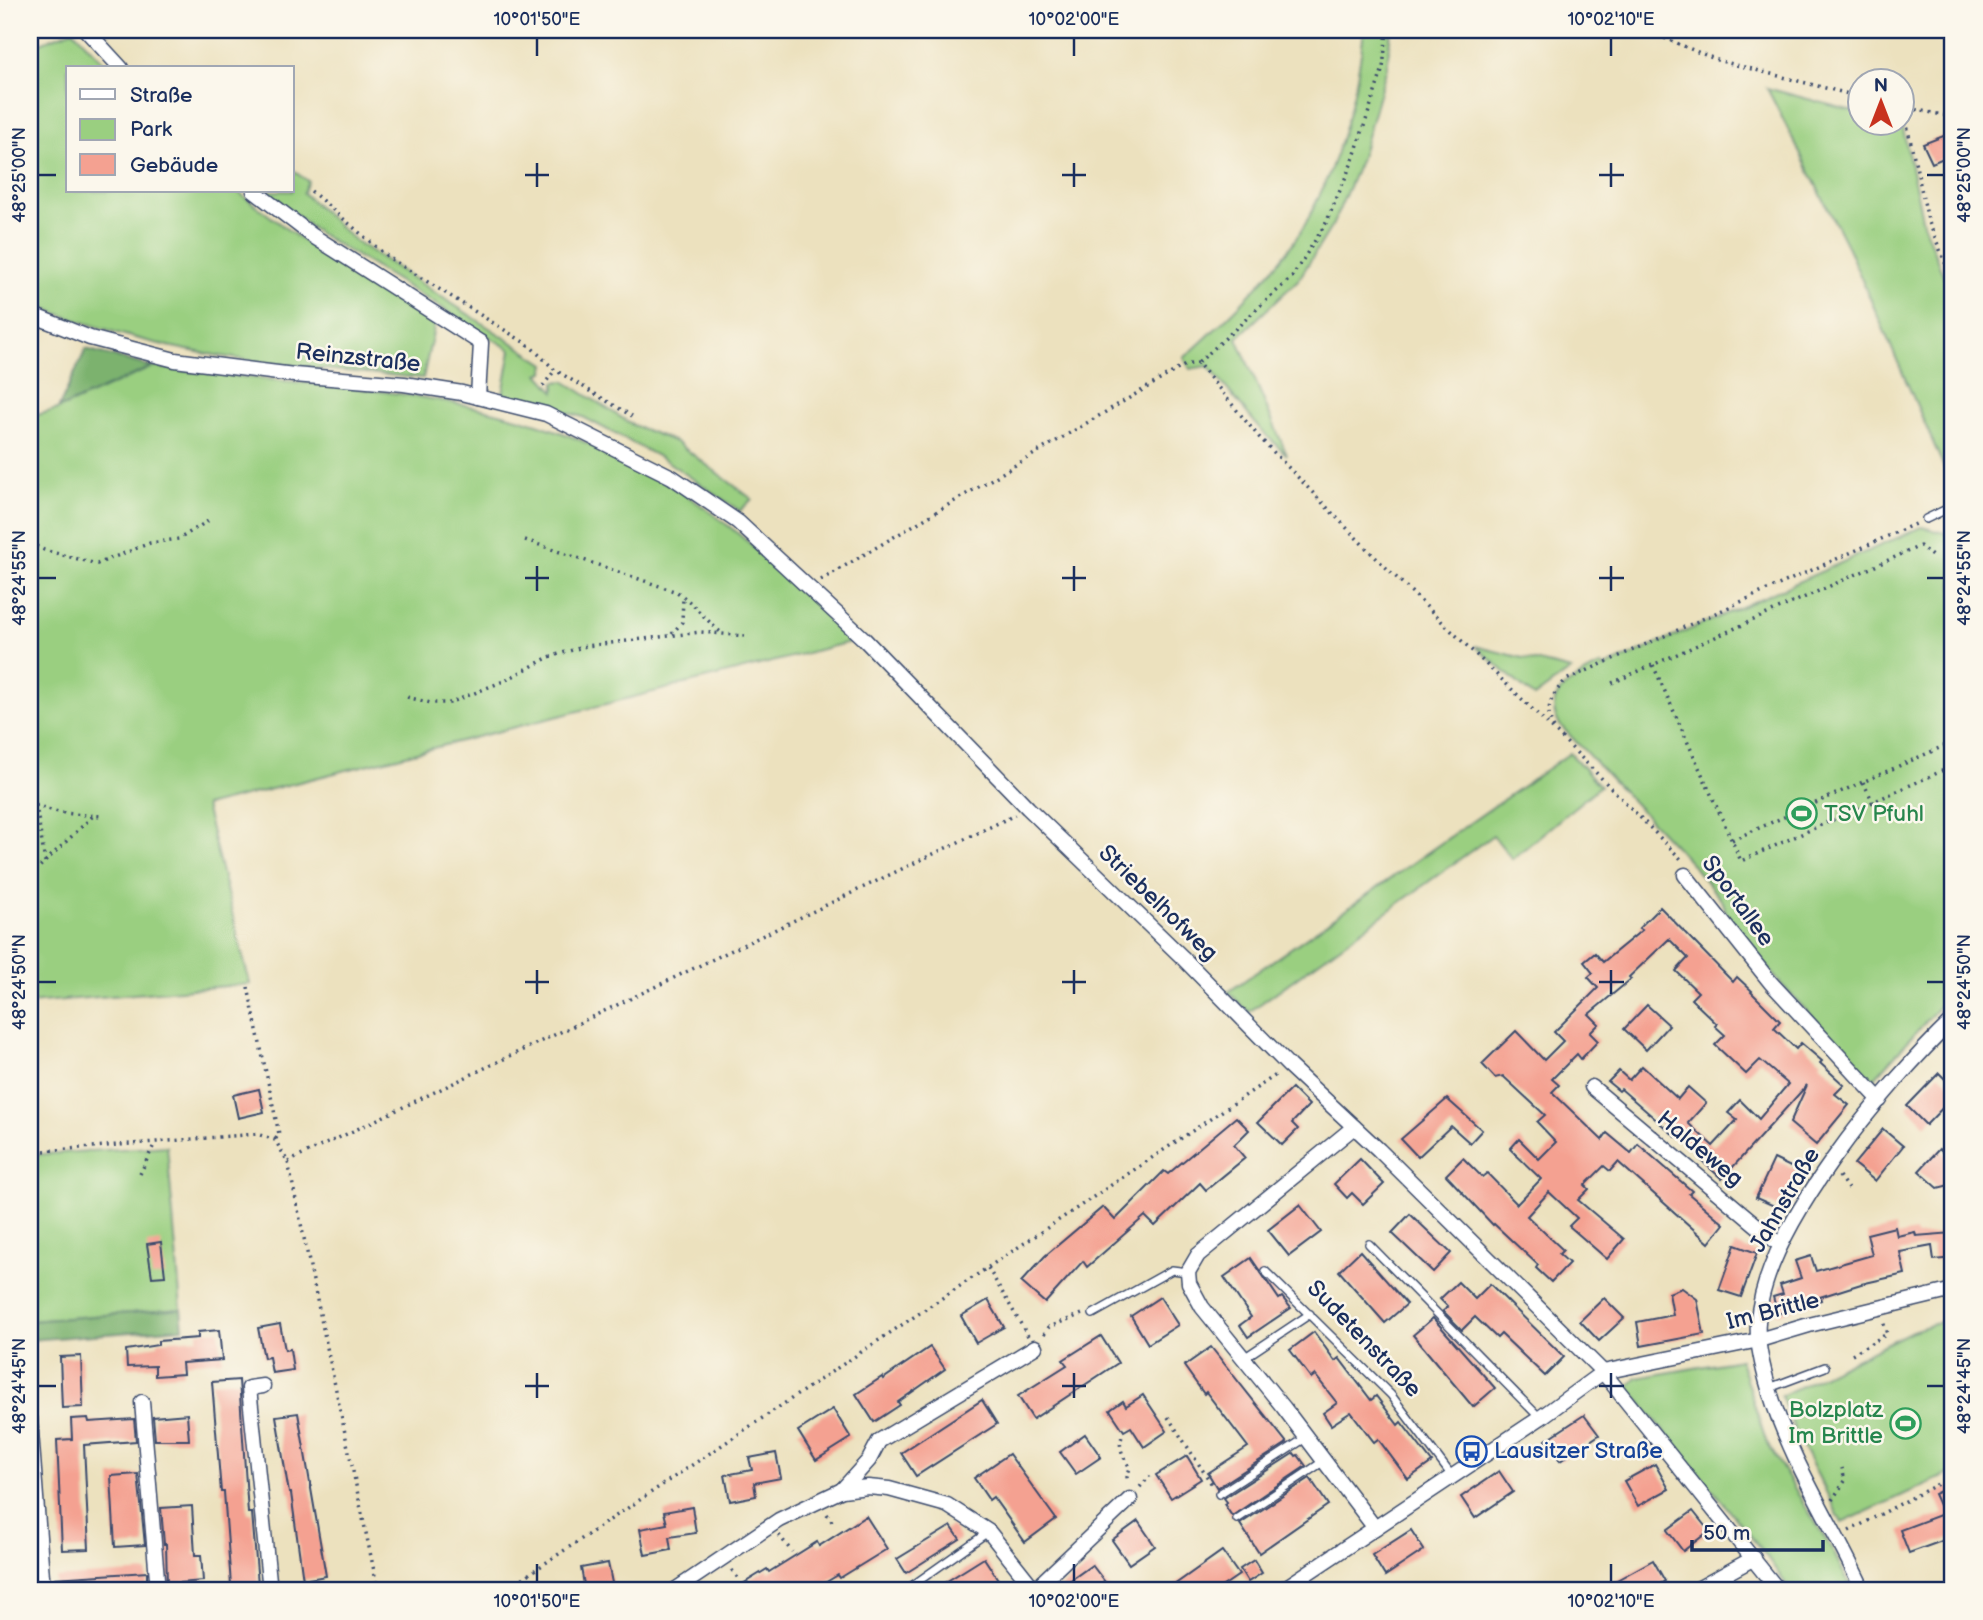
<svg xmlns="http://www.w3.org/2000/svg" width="1983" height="1620" viewBox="0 0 1983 1620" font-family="'Balsamiq Sans',sans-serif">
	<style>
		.green { fill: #9acf80; stroke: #5a7f6f; stroke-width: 2 }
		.forest { fill: #7bb26e; stroke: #4b7066; stroke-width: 2 }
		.building { fill: #f4a191 }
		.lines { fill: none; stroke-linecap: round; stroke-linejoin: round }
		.lane-casing { stroke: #3a4a6c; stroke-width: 10 }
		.street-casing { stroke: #3a4a6c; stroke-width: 17 }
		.path { stroke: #3a4a6c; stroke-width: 3.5; stroke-dasharray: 2 5; stroke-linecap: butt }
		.lane { stroke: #fff; stroke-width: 7 }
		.street { stroke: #fff; stroke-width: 14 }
		.ticks { fill: none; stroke: #1b2f5e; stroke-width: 2.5 }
		.labels { text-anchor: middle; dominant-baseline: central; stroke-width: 5; stroke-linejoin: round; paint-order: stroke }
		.street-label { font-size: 23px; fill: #1b2f5e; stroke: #fbf7ec }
		.leisure-label { font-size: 23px; fill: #27864d; stroke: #fbf7ec; text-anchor: start }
		.transit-label { font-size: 23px; fill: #164399; stroke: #fbf7ec; text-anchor: start }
		.neatline { fill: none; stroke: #1b2f5e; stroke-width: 2.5 }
		.ticks-label { font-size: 18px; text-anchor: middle; fill: #1b2f5e }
	</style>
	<rect width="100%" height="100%" fill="#fbf7ec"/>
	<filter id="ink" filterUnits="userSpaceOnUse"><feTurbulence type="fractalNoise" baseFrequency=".0143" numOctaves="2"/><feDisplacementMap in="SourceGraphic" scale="14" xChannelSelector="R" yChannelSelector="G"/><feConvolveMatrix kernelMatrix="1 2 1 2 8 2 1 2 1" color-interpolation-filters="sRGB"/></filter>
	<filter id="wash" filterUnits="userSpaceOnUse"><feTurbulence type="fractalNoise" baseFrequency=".00686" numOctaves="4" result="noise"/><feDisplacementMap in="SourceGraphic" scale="28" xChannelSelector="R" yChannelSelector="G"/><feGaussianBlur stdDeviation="1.57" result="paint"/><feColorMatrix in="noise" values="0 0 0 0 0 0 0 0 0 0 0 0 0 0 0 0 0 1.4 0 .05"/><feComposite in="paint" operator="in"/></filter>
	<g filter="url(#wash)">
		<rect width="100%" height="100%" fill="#ece1be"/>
		<g class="green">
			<path d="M73 30 109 68H68V191H237L296 236 435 323 423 378C316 368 207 362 105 329 79 321 54 314 30 301V47Z"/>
			<path d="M1364 30H1391L1387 67 1360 161 1333 224 1299 279 1237 338 1287 455 1262 431 1208 366 1190 369 1184 358C1224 322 1283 266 1308 219 1339 160 1357 95 1364 30Z"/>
			<path d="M1767 88 1860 113V122L1902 124 1923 223 1953 301V488L1848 248Z"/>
			<path d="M292 170 308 181 303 193 354 240 545 364 544 372 539 374 555 392V382L564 381 633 425 676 442 752 499 740 511 665 460 583 417 503 394 511 350 317 232 266 191H292Z"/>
			<path d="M152 367C269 382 389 385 503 414 559 428 619 456 668 484 737 524 797 587 854 641L205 806 250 984 30 1003V417L58 409Z"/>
			<path d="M1922 527 1949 534 1953 532V991L1873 1080 1781 984 1729 923 1723 902 1690 862 1560 725C1539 692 1578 678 1601 665L1603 668Z"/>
			<path d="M1475 646 1571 670 1534 697Z"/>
			<path d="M1570 753 1600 786 1512 859 1493 835 1249 1012 1228 992Z"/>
			<path d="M167 1146 181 1309 30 1321V1155Z"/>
			<path d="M1953 1318V1472L1842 1523 1796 1433 1781 1396 1912 1331Z"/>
			<path d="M1740 1360 1766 1441 1834 1553 1852 1590H1790L1765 1554 1628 1387 1637 1378Z"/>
		</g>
		<g class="forest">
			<path d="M86 349 152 367 58 409Z"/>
			<path d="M181 1309 183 1328 30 1340V1321Z"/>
		</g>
		<g id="blocks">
			<g class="building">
				<path d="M1946 135 1953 154 1932 163 1923 144Z"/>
				<path d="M1660 907 1733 982 1737 977 1752 991 1751 992 1780 1021 1774 1028 1796 1049 1801 1043 1822 1061 1820 1063 1844 1085 1835 1094 1849 1105 1816 1145 1790 1123 1807 1085 1722 1179 1701 1160 1703 1158 1678 1135 1676 1137 1621 1089 1619 1091 1608 1082 1619 1071 1629 1080 1642 1066 1678 1099 1688 1087 1706 1103 1688 1123 1713 1146 1737 1120 1728 1113 1740 1100 1759 1119 1788 1084 1760 1060 1746 1074 1715 1045 1725 1035 1715 1026 1717 1024 1691 999 1698 992 1676 971 1688 958 1669 939 1629 977 1631 979 1589 1014 1599 1024 1590 1033 1598 1041 1581 1059 1577 1054 1552 1079 1559 1085 1552 1092 1602 1140 1607 1133 1631 1153 1638 1144 1692 1191 1689 1194 1724 1224 1709 1243 1618 1162 1610 1171 1604 1166 1585 1185 1589 1189 1578 1200 1624 1239 1607 1259 1569 1226 1577 1218 1549 1192 1527 1216 1563 1250 1559 1254 1569 1263 1551 1282 1536 1268 1538 1265 1494 1224 1493 1225 1446 1175 1463 1158 1482 1177 1487 1173 1517 1204 1541 1179 1510 1149 1519 1139 1539 1159 1556 1142 1537 1122 1545 1115 1503 1076 1495 1078 1482 1064 1516 1031 1544 1060 1563 1041 1554 1032 1598 988 1588 977 1593 973 1584 962 1595 953 1603 962 1642 930 1639 928Z"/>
				<path d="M1647 1005 1669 1025 1646 1050 1624 1029Z"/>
				<path d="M1939 1073 1953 1087V1097L1926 1125 1907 1106Z"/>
				<path d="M1292 1088 1309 1105 1292 1123 1298 1129 1282 1145 1258 1122Z"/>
				<path d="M259 1089 264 1112 238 1118 233 1095Z"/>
				<path d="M1447 1099 1482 1130 1470 1143 1451 1126 1418 1157 1401 1139Z"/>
				<path d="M1236 1117 1249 1130 1234 1145 1245 1158 1206 1190 1200 1183 1155 1226 1145 1216 1087 1267 1083 1261 1045 1303 1021 1282 1045 1256 1103 1207 1115 1220 1164 1171 1168 1174Z"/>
				<path d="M1883 1129 1903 1146 1875 1181 1854 1164Z"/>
				<path d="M1939 1149 1953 1162V1184L1938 1188 1919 1171Z"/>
				<path d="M1360 1159 1384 1184 1363 1204 1352 1193 1347 1198 1334 1184Z"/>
				<path d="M1774 1159 1799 1171 1781 1209 1756 1198Z"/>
				<path d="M1300 1205 1321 1232 1289 1256 1268 1230Z"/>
				<path d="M1410 1214 1451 1253 1433 1272 1392 1233Z"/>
				<path d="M1895 1227 1897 1236 1915 1232 1916 1236 1953 1233V1258L1934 1260 1932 1246 1900 1252 1905 1274 1861 1284 1820 1297 1821 1300 1778 1314 1773 1297 1783 1294 1780 1285 1801 1278 1795 1261 1811 1256 1816 1271 1872 1255 1867 1234Z"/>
				<path d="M161 1242 165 1276 152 1277 147 1244Z"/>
				<path d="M1735 1245 1757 1253 1741 1297 1719 1290Z"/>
				<path d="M1360 1251 1407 1304 1385 1323 1339 1271Z"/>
				<path d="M1251 1258 1279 1299 1282 1297 1291 1308 1248 1337 1240 1325 1251 1317 1224 1277Z"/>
				<path d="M1458 1282 1475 1299 1490 1284 1564 1357 1545 1376 1501 1334 1497 1338 1475 1317 1462 1330 1443 1311 1448 1307 1440 1299Z"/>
				<path d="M1682 1288 1697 1299 1704 1334 1641 1346 1637 1322 1673 1315 1669 1293Z"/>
				<path d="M1160 1297 1178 1325 1148 1344 1131 1316Z"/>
				<path d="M1604 1298 1624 1318 1599 1341 1580 1321Z"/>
				<path d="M988 1300 1004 1327 976 1343 961 1316Z"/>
				<path d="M1433 1318 1495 1388 1473 1407 1413 1335Z"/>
				<path d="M280 1324 285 1350 290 1349 293 1370 272 1373 269 1357 264 1358 258 1328Z"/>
				<path d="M219 1330 222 1360 182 1363 183 1374 155 1376V1366L127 1367 126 1350 158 1345V1341L198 1338V1332Z"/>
				<path d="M1314 1332 1335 1361 1339 1358 1371 1400 1376 1396 1398 1425 1401 1422 1432 1462 1408 1479 1378 1439 1374 1442 1351 1412 1331 1425 1323 1413 1337 1403 1315 1375 1311 1378 1290 1350Z"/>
				<path d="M1101 1336 1118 1363 1033 1419 1018 1396 1067 1365 1063 1360Z"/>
				<path d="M930 1347 945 1369 898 1402 900 1405 874 1422 856 1394 882 1377 883 1379Z"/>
				<path d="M1211 1347 1287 1443 1217 1488 1208 1473 1248 1447 1206 1392 1204 1394 1184 1366Z"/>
				<path d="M81 1356 83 1407 62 1408 60 1357Z"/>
				<path d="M239 1380 248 1513H252L258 1584 231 1585 224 1492H221L212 1382Z"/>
				<path d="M1143 1395 1167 1431 1144 1447 1131 1427 1124 1431 1110 1410 1123 1401 1126 1406Z"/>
				<path d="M982 1400 997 1424 916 1476 901 1453Z"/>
				<path d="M833 1409 851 1438 816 1460 798 1431Z"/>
				<path d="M298 1413 326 1576 303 1580 291 1493H289L276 1416Z"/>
				<path d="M187 1414 189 1440H155L153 1417Z"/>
				<path d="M1584 1415 1599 1435 1560 1461 1546 1440Z"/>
				<path d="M88 1418 89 1422 134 1419 136 1441 84 1445 89 1549 62 1550 57 1440 72 1439 71 1419Z"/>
				<path d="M1085 1434 1101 1457 1076 1474 1060 1452Z"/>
				<path d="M776 1453 781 1478 754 1483 756 1496 730 1501 725 1475 752 1470 749 1458Z"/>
				<path d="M1294 1453 1296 1456 1298 1455 1306 1466 1232 1516 1224 1504 1227 1502 1224 1498Z"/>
				<path d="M1009 1454 1056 1519 1025 1542 993 1497 989 1500 974 1478Z"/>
				<path d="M1187 1456 1201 1479 1171 1498 1156 1475Z"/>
				<path d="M1655 1464 1669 1489 1638 1506 1624 1481Z"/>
				<path d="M1499 1471 1513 1492 1475 1518 1461 1497Z"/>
				<path d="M138 1474 145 1545 115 1547 111 1476Z"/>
				<path d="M1310 1478 1328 1505 1259 1553 1240 1524Z"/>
				<path d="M1953 1485V1537L1909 1553 1900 1530 1943 1514 1934 1494Z"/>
				<path d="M192 1506 195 1555H201L203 1581 167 1584 166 1544H164L161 1508Z"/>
				<path d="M692 1507 696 1533 669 1537 671 1550 645 1555 640 1529 667 1524 664 1512Z"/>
				<path d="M1693 1511 1709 1531 1683 1551 1667 1530Z"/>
				<path d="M866 1516 887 1549 840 1578 838 1575 813 1590H733L767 1569 769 1572 817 1542 819 1546Z"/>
				<path d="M1138 1521 1155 1546 1129 1564 1112 1540Z"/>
				<path d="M951 1526 960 1539 906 1573 897 1559Z"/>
				<path d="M1411 1530 1424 1550 1385 1576 1372 1555Z"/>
				<path d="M1222 1551 1239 1575 1217 1590H1167Z"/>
				<path d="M984 1558 1005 1590H933Z"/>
				<path d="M1254 1560 1262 1573 1248 1582 1240 1569Z"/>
				<path d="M1653 1560 1665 1581 1649 1590H1599Z"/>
				<path d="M608 1563 613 1588 585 1590 581 1568Z"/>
				<path d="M1092 1565 1111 1590H1057Z"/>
				<path d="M147 1572V1590H56L55 1578Z"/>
			</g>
		</g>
	</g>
	<g filter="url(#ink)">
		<use href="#blocks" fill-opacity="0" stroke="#3a4a6c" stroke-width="2"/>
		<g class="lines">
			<defs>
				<g id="lane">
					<path d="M1926 519 1953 506"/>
					<path d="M1369 1244 1540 1418"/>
					<path d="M1265 1271 1391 1395 1452 1476"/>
					<path d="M1093 1314 1172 1270 1188 1272"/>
					<path d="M1244 1358 1310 1314"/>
					<path d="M1769 1388 1825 1367"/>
					<path d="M1219 1494 1307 1437"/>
					<path d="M1237 1519 1324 1461"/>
					<path d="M906 1590 988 1532"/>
				</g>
				<g id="street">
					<path d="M86 30 121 68"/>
					<path d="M254 191 313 236 481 343 478 397"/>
					<path d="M30 314 90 338 175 360 294 375 404 384 462 393 546 414 672 477 738 522 864 639 1028 808 1182 957 1289 1066 1379 1150 1603 1372 1778 1590"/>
					<path d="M1685 875 1771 983 1880 1100"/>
					<path d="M1592 1087 1780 1245"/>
					<path d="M1354 1127 1198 1255 1188 1272 1189 1283 1202 1307 1284 1408 1375 1528"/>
					<path d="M263 1386 249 1388 270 1590"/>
					<path d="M142 1402 158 1590"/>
					<path d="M30 1418 43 1590"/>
					<path d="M842 1490 869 1460 879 1441 1035 1347"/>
					<path d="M1035 1589 1130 1499"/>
					<path d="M675 1590 779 1520 842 1490 868 1487 889 1489 947 1505 989 1532 1035 1590"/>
					<path d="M1282 1590 1540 1418 1603 1372 1759 1340 1809 1325 1953 1290"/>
					<path d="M1696 1590 1754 1558"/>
					<path d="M1863 1590C1832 1523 1790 1461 1769 1389 1763 1369 1756 1343 1758 1322 1763 1229 1887 1083 1953 1020"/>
				</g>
			</defs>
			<use href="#lane" class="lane-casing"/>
			<use href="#street" class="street-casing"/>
			<g class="path">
				<path d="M1387 30 1383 68 1353 160 1326 223 1292 277 1198 363 1259 437 1369 551 1557 733 1681 859"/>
				<path d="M1645 30 1717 60 1860 97"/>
				<path d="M1902 107 1953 117"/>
				<path d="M1903 107 1928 220 1953 282"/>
				<path d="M311 191 388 257 530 346 555 370 632 416"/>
				<path d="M543 386 555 370"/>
				<path d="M525 540 677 592C695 604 705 620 722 633"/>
				<path d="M30 543 44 550 97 564 150 543 179 539 211 519"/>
				<path d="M821 580 1185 365 1198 363"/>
				<path d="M672 634 682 622 683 597"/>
				<path d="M1653 665 1741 861 1953 766"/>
				<path d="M1612 683 1920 546 1933 557"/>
				<path d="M407 697 431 703H450L506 680 549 657 586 646 701 632 745 636"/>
				<path d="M1554 728C1543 709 1552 694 1566 680L1917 523"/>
				<path d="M1863 782 1873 802"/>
				<path d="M30 800C49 815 79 814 102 816"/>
				<path d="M36 805 45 862"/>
				<path d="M1732 840 1953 742"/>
				<path d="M30 876 94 815"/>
				<path d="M248 987 279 1134 275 1140"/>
				<path d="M30 1152 257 1134 275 1140 288 1162 378 1590"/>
				<path d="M288 1162 1015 815"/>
				<path d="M140 1174 155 1143"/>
				<path d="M1839 1176 1848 1189"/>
				<path d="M988 1268 1028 1336"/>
				<path d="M1044 1334 1049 1327 1082 1314"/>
				<path d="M1852 1354 1887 1334 1883 1321"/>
				<path d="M1168 1417 1213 1486"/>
				<path d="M1122 1437C1117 1447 1125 1459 1130 1468L1127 1477 1128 1483"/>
				<path d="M1140 1487 1150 1476"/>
				<path d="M1832 1500 1845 1481 1842 1468"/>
				<path d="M827 1514 833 1523"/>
				<path d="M1849 1531 1953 1476"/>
				<path d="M779 1535 792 1552"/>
				<path d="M732 1570 740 1581"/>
				<path d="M505 1590 1276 1075"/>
			</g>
			<use href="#lane" class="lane"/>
			<use href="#street" class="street"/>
		</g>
	</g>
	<path class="ticks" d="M537 38V56M1074 38V56M1611 38V56M537 163V187M1074 163V187M1611 163V187M38 175H56M525 175H549M1062 175H1086M1599 175H1624M1927 175H1944M537 566V591M1074 566V591M1611 566V591M38 578H56M525 578H549M1062 578H1086M1599 578H1624M1927 578H1944M537 970V994M1074 970V994M1611 970V994M38 982H56M525 982H549M1062 982H1086M1599 982H1624M1927 982H1944M537 1373V1398M1074 1373V1398M1611 1373V1398M38 1386H56M525 1386H549M1062 1386H1086M1599 1386H1624M1927 1386H1944M537 1564V1582M1074 1564V1582M1611 1564V1582"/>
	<defs>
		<symbol id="stadium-ring" viewBox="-11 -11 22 22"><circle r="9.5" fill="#fbf7ec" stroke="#2e9e5b" stroke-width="1.5"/><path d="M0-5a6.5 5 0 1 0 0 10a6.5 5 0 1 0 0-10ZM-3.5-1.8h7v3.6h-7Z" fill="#2e9e5b"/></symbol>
		<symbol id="bus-ring" viewBox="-11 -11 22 22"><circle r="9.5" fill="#fbf7ec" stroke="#1a4fb4" stroke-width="1.5"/><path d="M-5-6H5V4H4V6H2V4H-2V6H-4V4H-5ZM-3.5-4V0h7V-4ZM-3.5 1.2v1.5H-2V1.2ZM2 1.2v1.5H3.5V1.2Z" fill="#1a4fb4"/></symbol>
	</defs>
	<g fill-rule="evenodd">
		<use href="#stadium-ring" x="1784" y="796" width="35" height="35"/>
		<use href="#stadium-ring" x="1888" y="1406" width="35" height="35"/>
		<use href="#bus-ring" x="1454" y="1434" width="35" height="35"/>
	</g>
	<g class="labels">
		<g class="street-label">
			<text transform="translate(358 358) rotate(6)">Reinzstraße</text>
			<text transform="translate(1738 901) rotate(54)">Sportallee</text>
			<text transform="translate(1158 903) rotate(44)">Striebelhofweg</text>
			<text transform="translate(1700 1149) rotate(40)">Haldeweg</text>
			<text transform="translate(1785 1200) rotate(-60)">Jahnstraße</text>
			<text transform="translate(1773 1311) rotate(-14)">Im Brittle</text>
			<text transform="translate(1364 1339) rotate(46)">Sudetenstraße</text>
		</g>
		<g class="leisure-label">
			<text x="1824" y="814">TSV Pfuhl</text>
			<text x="1883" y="1410" text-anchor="end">Bolzplatz<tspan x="1883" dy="26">Im Brittle</tspan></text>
		</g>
		<g class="transit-label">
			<text x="1494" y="1451">Lausitzer Straße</text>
		</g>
	</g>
	<rect width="1983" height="1620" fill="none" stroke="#fbf7ec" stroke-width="77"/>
	<rect x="66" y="66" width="228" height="126" fill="#fbf7ec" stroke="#a1a7b3" stroke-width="2"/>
	<rect x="80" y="89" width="35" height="10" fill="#ffffff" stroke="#a1a7b3" stroke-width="2"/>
	<text x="130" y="102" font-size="21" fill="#1b2f5e">Straße</text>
	<rect x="80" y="119" width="35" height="21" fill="#9acf80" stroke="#a1a7b3" stroke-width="2"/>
	<text x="130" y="136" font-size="21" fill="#1b2f5e">Park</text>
	<rect x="80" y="154" width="35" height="21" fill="#f4a191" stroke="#a1a7b3" stroke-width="2"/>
	<text x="130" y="172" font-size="21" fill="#1b2f5e">Gebäude</text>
	<g transform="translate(1881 102)"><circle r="33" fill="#fbf7ec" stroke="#a1a7b3" stroke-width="2"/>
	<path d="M0-5L12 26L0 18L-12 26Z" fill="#c8321e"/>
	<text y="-10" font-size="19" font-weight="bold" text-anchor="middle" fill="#1b2f5e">N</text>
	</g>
	<path d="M1692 1540v10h131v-10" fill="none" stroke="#1b2f5e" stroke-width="3.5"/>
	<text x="1703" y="1540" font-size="21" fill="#1b2f5e" stroke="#fbf7ec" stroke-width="5" paint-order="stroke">50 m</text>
	<rect x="38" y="38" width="1906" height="1544" class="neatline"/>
	<g class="ticks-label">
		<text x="537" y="25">10°01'50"E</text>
		<text x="1074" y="25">10°02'00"E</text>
		<text x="1611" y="25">10°02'10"E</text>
		<text transform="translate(19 175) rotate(-90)" y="6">48°25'00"N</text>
		<text transform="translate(1964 175) rotate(-90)" y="6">48°25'00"N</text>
		<text transform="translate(19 578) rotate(-90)" y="6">48°24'55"N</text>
		<text transform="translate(1964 578) rotate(-90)" y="6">48°24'55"N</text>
		<text transform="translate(19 982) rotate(-90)" y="6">48°24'50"N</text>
		<text transform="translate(1964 982) rotate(-90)" y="6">48°24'50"N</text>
		<text transform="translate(19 1386) rotate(-90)" y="6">48°24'45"N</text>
		<text transform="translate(1964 1386) rotate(-90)" y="6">48°24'45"N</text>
		<text x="537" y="1607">10°01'50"E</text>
		<text x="1074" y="1607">10°02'00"E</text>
		<text x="1611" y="1607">10°02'10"E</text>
	</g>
</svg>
